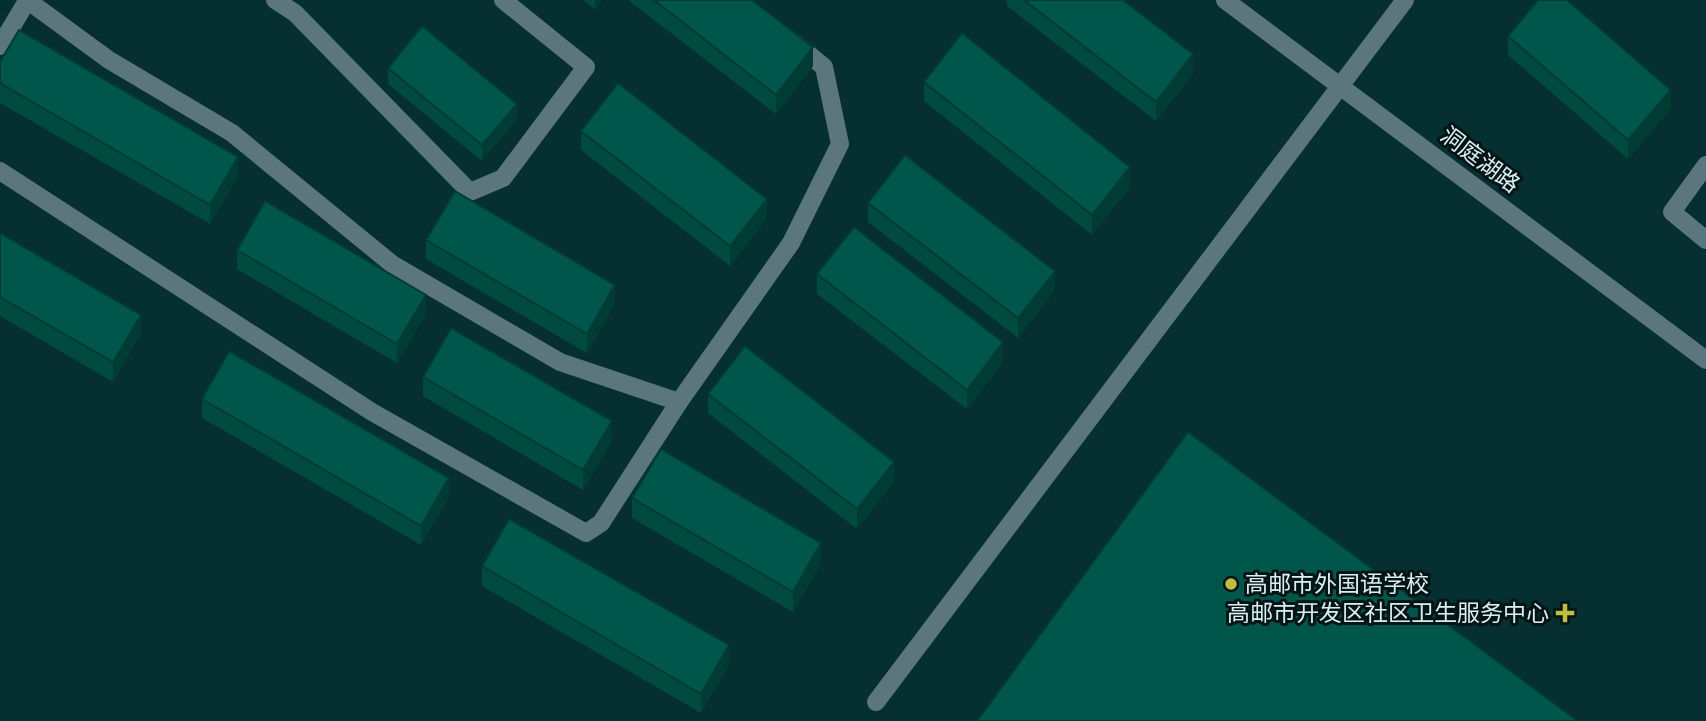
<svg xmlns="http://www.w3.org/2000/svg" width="1706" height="721" viewBox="0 0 1706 721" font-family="'Nunito Sans','Noto Sans SC',sans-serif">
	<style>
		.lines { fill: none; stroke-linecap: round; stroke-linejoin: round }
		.minor { stroke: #5c767e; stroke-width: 18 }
		.wall { fill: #004a40 }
		.shaded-wall { fill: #003c34 }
		.building { fill: #00564b; stroke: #003c34; stroke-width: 2 }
		.poi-dot { fill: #c0be41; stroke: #051415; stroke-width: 2.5 }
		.labels { text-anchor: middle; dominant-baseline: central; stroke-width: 6; stroke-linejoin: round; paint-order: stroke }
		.street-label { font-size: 23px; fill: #dbeff0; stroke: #051415 }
		.poi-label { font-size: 23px; fill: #dbeff0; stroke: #051415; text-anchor: start }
	</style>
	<rect width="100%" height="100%" fill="#062f31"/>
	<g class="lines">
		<g class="minor">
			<path d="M27 0 109 60 232 133 392 264 560 362 679 402 791 243 840 144 824 67 795 43"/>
			<path d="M275 0 295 13 470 192 503 178 586 67 503 0"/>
			<path d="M1225 0 1706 360"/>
			<path d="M0 46 27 1"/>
			<path d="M1706 165 1672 212 1706 240"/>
			<path d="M0 171 372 412 586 533 601 523 679 402"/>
			<path d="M876 702 1405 0"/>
		</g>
	</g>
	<g class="wall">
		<path d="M583 0H602L595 9Z"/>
		<path d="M628 0H752L813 66 776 114Z"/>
		<path d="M1007 0H1123L1193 74 1156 121 1007 6Z"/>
		<path d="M1508 36 1671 109 1628 159 1508 55Z"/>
		<path d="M0 62 238 176 210 224 0 103Z"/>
		<path d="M388 68 517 119 482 161 388 84Z"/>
		<path d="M924 82 1130 187 1092 235 924 101Z"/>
		<path d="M581 131 767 218 730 266 581 150Z"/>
		<path d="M868 203 1055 290 1018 338 868 222Z"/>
		<path d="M0 233 141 334 113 382 0 316Z"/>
		<path d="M426 240 615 304 587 353 426 259Z"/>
		<path d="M237 250 426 314 397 363 237 269Z"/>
		<path d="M817 274 1003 362 967 409 817 294Z"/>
		<path d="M423 377 612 441 583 490 423 396Z"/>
		<path d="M708 394 894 481 857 529 708 413Z"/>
		<path d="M202 399 449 497 421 545 202 418Z"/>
		<path d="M632 498 821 563 793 612 632 518Z"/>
		<path d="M482 566 729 665 701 713 482 586Z"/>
	</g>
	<g class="shaded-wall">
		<path d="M595 0H602L595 9Z"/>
		<path d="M813 47V66L776 114V95Z"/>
		<path d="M1193 54V74L1156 121V102Z"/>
		<path d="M1671 90V109L1628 159V140Z"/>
		<path d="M517 104V119L482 161V145Z"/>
		<path d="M238 157V176L210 224V205Z"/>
		<path d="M1130 167V187L1092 235V215Z"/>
		<path d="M767 199V218L730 266V246Z"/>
		<path d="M1055 271V290L1018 338V318Z"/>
		<path d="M615 285V304L587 353V334Z"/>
		<path d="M426 295V314L397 363V344Z"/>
		<path d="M141 315V334L113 382V362Z"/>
		<path d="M1003 342V362L967 409V390Z"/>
		<path d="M612 421V441L583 490V470Z"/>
		<path d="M894 462V481L857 529V509Z"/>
		<path d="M449 478V497L421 545V526Z"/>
		<path d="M821 543V563L793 612V592Z"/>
		<path d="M729 645V665L701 713V694Z"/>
	</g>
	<g class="building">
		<path d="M654 0H752L813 47 776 95Z"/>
		<path d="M1024 0H1123L1193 54 1156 102Z"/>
		<path d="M1538 0H1567L1671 90 1628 140 1508 36Z"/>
		<path d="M422 26 517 104 482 145 388 68Z"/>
		<path d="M19 30 238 157 210 205 0 83V62Z"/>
		<path d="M962 33 1130 167 1092 215 924 82Z"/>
		<path d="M618 83 767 199 730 246 581 131Z"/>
		<path d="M905 155 1055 271 1018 318 868 203Z"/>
		<path d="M455 191 615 285 587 334 426 240Z"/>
		<path d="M265 201 426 295 397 344 237 250Z"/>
		<path d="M854 227 1003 342 967 390 817 274Z"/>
		<path d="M0 233 141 315 113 362 0 297Z"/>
		<path d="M451 328 612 421 583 470 423 377Z"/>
		<path d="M745 346 894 462 857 509 708 394Z"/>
		<path d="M229 351 449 478 421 526 202 399Z"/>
		<path d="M1188 432 1578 721H977Z"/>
		<path d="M661 449 821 543 793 592 632 498Z"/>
		<path d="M509 519 729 645 701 694 482 566Z"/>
	</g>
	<g class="poi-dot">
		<circle cx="1231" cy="584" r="7"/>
		<path d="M1561.5 602.5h7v7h7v7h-7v7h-7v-7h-7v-7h7z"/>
	</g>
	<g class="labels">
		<g class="street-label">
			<text transform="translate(1480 160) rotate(37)">洞庭湖路</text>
		</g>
		<g class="poi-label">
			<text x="1245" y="584">高邮市外国语学校</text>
			<text x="1549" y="613" text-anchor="end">高邮市开发区社区卫生服务中心</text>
		</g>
	</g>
</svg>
